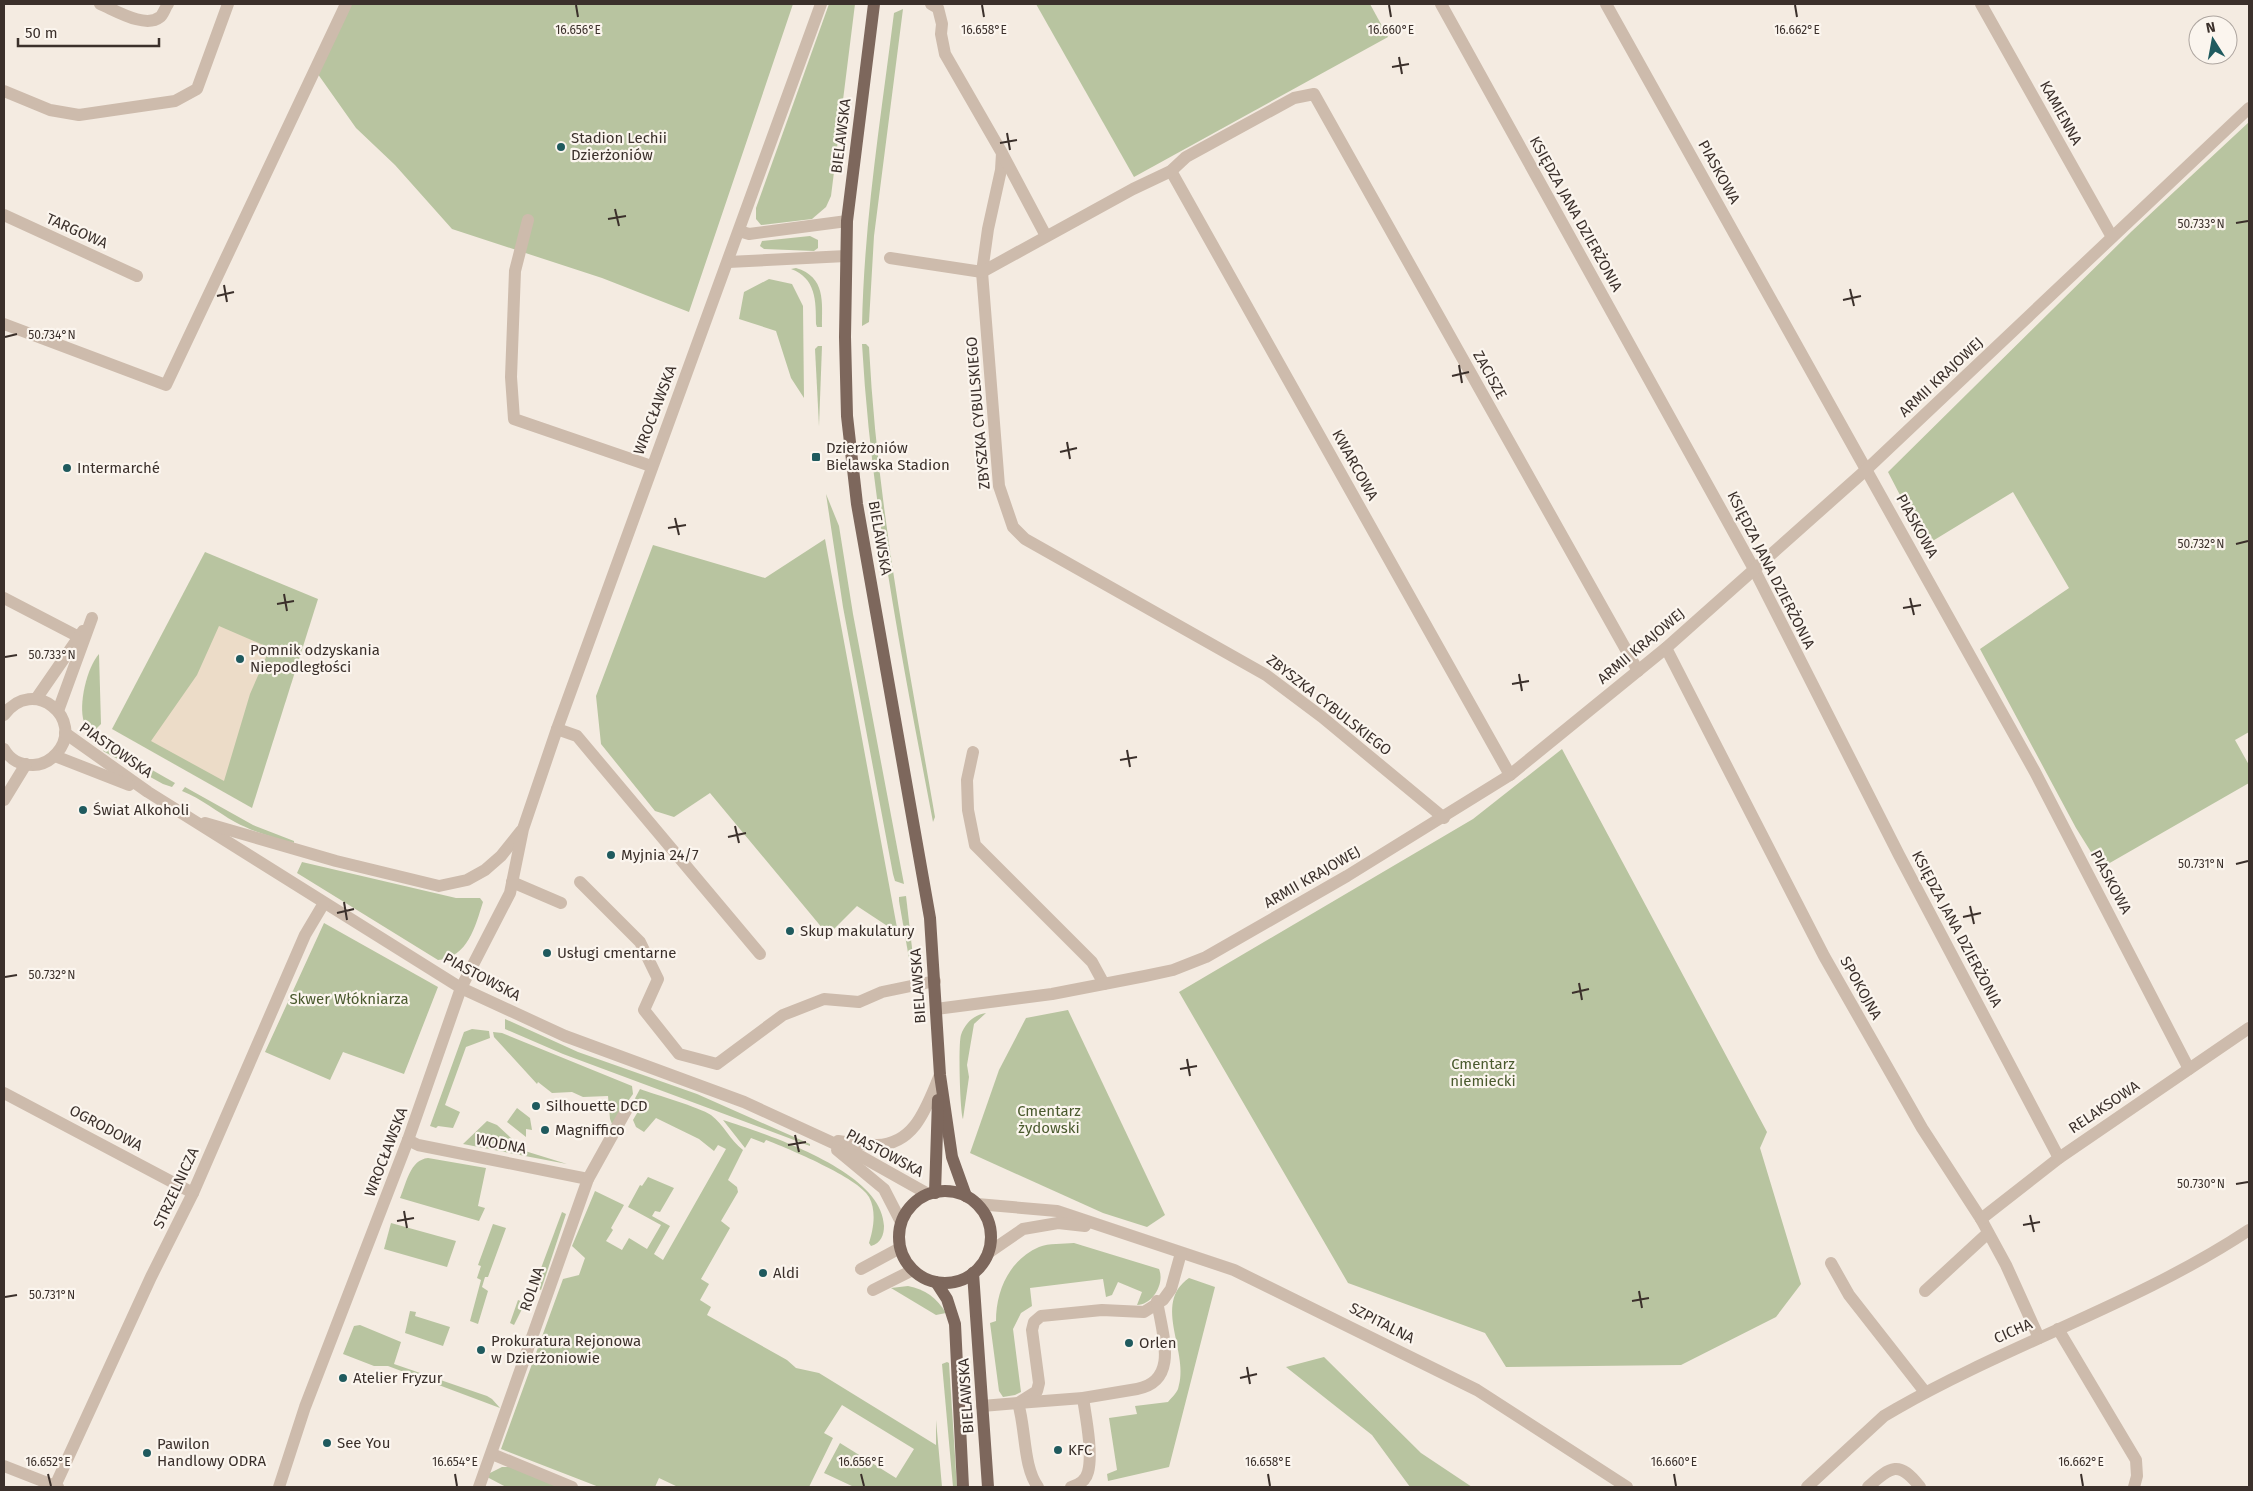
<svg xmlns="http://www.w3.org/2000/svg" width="2253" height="1491" viewBox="0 0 2253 1491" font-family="'Fira Sans',sans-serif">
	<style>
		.green { fill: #b8c4a0 }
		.plaza { fill: #ecdcc8 }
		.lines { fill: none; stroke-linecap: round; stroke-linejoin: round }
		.minor { stroke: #cdbbac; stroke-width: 12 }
		.major { stroke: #7d675c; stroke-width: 12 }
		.ticks { fill: none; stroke: #3b302b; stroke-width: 2 }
		.poi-dot { fill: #1f5a5e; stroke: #fbf5ee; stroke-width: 2 }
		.labels { text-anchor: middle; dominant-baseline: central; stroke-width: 4.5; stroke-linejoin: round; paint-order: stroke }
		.street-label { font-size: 15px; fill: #3b302b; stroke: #fbf5ee }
		.poi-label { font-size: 15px; fill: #3b302b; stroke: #fbf5ee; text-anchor: start }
		.park-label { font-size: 15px; fill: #4a5a2e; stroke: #fbf5ee }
		.ticks-label { font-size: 12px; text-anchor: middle; fill: #3b302b; stroke: #fbf5ee; stroke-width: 4.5; stroke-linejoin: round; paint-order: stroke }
	</style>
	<rect width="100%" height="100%" fill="#f4ebe1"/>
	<g class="green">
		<path d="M348 4H793L689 312 602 278 452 229 395 165 356 128 315 70Z"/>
		<path d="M829 4H855L831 196 826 207 812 219 761 225 756 219V208Z"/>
		<path d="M1036 4H1370L1388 37 1134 177Z"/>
		<path d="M903 9 874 236 869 322 862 326C864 221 881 117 894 13Z"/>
		<path d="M2249 122V732L2235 740 2249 765V783L2101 868 2076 828 1980 649 2069 588 2013 492 1926 545 1888 472 2132 231Z"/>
		<path d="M810 236 818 240V248L814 251 764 249 760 246 762 241Z"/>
		<path d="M796 268C826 277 822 302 822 327H817L816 324C816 301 816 278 791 269Z"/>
		<path d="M769 279 792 284 803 306 804 398 791 378 776 331 739 319 744 292Z"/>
		<path d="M862 344H866L869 347C877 505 908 661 935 817L933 822C903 664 871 505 862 344Z"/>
		<path d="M818 346H822L819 426 815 349Z"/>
		<path d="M826 494 839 526 853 614 904 884 895 881 893 874 843 607Z"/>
		<path d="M825 539 898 933 857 906 828 935 710 793 674 817 655 811 601 744 596 696 653 545 765 578Z"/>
		<path d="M205 552 318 599 252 808 112 729Z"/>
		<path d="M99 654 101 724 96 729 84 722C78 705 87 667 99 654Z"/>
		<path d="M108 745 110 746 175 783 172 787 163 784 103 751Z"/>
		<path d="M1562 749 1767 1132 1760 1148 1801 1284 1776 1317 1681 1365 1506 1367 1485 1333 1348 1283 1179 992 1473 819Z"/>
		<path d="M185 787 253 825 294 841V843C273 838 254 832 235 822 217 812 202 799 182 791Z"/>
		<path d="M302 862 456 898H480L483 902C475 927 468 957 438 960L297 873Z"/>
		<path d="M906 896 914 965 911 970 899 901V897Z"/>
		<path d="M324 923 438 987 404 1074 343 1052 330 1080 265 1052Z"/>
		<path d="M1068 1010 1165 1215 1147 1227 1103 1213 970 1153 999 1070 1026 1018Z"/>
		<path d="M986 1013 974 1024 967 1065 969 1077 963 1119C960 1113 958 1044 961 1035 965 1023 974 1015 986 1013Z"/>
		<path d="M505 1019 578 1052 697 1094 810 1144V1146L563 1054 505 1029Z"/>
		<path d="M472 1029 489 1031 490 1038 466 1047 445 1105 460 1112 453 1128 438 1126 436 1128 430 1126 464 1032Z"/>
		<path d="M493 1032 502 1033 632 1086 633 1094 612 1124 610 1119 608 1096 583 1097 572 1092 552 1093 538 1082 537 1084 494 1037Z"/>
		<path d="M640 1089C656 1095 699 1107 711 1115 724 1125 730 1140 743 1150L728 1180 737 1187 738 1192 721 1221 730 1228 701 1279 709 1284 700 1300 711 1307 707 1315 787 1360 796 1368 819 1373 936 1445V1420L942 1487H854L824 1473 840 1443 896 1478 914 1449 842 1405 824 1433 833 1438 809 1487H678L659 1478 655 1487H599L501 1449 563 1279 579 1275 585 1258 572 1246 595 1191 624 1205 611 1228 613 1230 606 1241 622 1250 629 1238 647 1249 661 1225 628 1207 640 1185 642 1186 648 1177 674 1188 660 1212 655 1211 652 1216 670 1226 654 1254 663 1260 726 1149 718 1145 714 1151 699 1139 656 1118 644 1132 636 1127 633 1120 640 1108 632 1104Z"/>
		<path d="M517 1108 530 1118 532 1130 526 1129V1137L507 1122Z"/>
		<path d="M723 1120C766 1134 883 1171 884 1226 884 1235 881 1243 871 1246L869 1243C873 1230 877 1212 869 1197 859 1178 787 1148 766 1140L764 1143 751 1138 745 1148Z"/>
		<path d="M487 1121 497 1125 525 1151 567 1164 463 1144Z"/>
		<path d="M428 1158 486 1168 478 1206 485 1208 479 1221 400 1198C407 1182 410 1160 428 1158Z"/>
		<path d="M562 1212 566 1214 541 1290 534 1287Z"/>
		<path d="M391 1223 456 1241 447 1267 384 1249Z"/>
		<path d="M493 1224 506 1228 488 1277H485L482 1287 488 1291 478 1324 470 1321 481 1280 477 1278 481 1266 478 1265Z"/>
		<path d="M1074 1243 1159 1269C1165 1283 1153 1305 1137 1305L1142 1292 1118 1282 1112 1295 1106 1297 1103 1279 1030 1288 1032 1306 1021 1313 1013 1329 1021 1392 1015 1395 1003 1397 999 1391 990 1323 996 1321C996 1291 1009 1260 1039 1247 1049 1243 1063 1244 1074 1243Z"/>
		<path d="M1189 1278 1215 1287 1169 1467 1108 1481 1107 1474 1117 1470 1109 1418 1137 1414 1135 1406 1168 1402C1171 1398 1176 1394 1178 1389 1191 1353 1151 1304 1189 1278Z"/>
		<path d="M908 1286C925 1289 937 1298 946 1313L936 1315 891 1288Z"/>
		<path d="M518 1300 528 1304 524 1305 514 1325 510 1323Z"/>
		<path d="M410 1311 416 1312 415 1316 450 1327 443 1346 405 1333Z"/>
		<path d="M360 1325 401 1342 394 1364 487 1396 492 1399 500 1408 388 1366H374L343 1354 354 1326Z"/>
		<path d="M1324 1357 1421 1453 1472 1487H1410L1372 1435 1286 1367Z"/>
		<path d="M947 1362 949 1363 957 1487H953L942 1364Z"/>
		<path d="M502 1467H511L561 1487H506L487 1477 490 1473Z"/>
	</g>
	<path class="plaza" d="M219 626 270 648 250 694 224 781 151 741 197 675Z"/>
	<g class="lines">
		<g class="minor">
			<path d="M100 4C115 10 145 29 160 17 163 15 165 8 168 4"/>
			<path d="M931 4 938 8 942 24 941 34 945 54 1002 153 1001 170 988 229 982 272 999 486 1013 527 1025 539 1266 675 1322 717 1444 818"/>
			<path d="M1441 4 1754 569 1899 855 2059 1158"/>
			<path d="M1606 4 2035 772 2189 1069"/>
			<path d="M1981 4 2112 237"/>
			<path d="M4 91 50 110 79 115 175 101 197 89 228 4"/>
			<path d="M1003 155 1046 236"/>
			<path d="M1171 171 1510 775"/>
			<path d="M4 215 137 276"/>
			<path d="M528 220 515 271 511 377 514 419 651 466"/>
			<path d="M739 231 749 234 847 221"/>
			<path d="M890 258 982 272 1133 189 1171 171 1186 157 1294 98 1314 94 1638 671"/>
			<path d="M728 262 846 256"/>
			<path d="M4 324 166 385 346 4"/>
			<path d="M4 598 79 637"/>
			<path d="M1666 648 1824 956 1922 1128 1981 1219 2006 1265 2039 1338"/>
			<path d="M36 699 83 631"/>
			<path d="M58 711 92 618"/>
			<path d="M4 715C33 675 86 719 57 753 51 760 42 765 33 765 21 765 10 760 4 749"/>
			<path d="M557 729 577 736 760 954"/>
			<path d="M65 733 148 792 461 988 565 1036 744 1102 855 1153 928 1194"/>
			<path d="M973 752 967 780 968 810 975 845 1092 962 1104 984"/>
			<path d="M55 756 129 785"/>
			<path d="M4 800 26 764"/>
			<path d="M205 823 336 861 439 886 467 880 485 870 501 856 521 831"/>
			<path d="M512 882 561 903"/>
			<path d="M580 882 640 942 658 979 644 1010 679 1054 717 1064 783 1015 824 999 859 1002 882 992 935 981"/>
			<path d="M936 1009 1052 994 1145 976 1173 970 1206 957 1347 876 1510 775 1666 648 1867 469 2249 108"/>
			<path d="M4 1093 193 1193"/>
			<path d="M408 1140 418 1145 588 1179"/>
			<path d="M838 1141C851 1143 864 1145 877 1145 916 1144 927 1105 940 1075"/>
			<path d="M837 1150 884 1189 901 1222"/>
			<path d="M977 1204 1057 1211 1234 1270 1477 1390 1627 1487"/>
			<path d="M1981 1219 2059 1158 2249 1028"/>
			<path d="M988 1253 1023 1229 1058 1223 1085 1226"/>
			<path d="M1831 1263 1849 1295 1925 1392"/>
			<path d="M861 1269 900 1248"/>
			<path d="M873 1290 913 1270"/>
			<path d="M1925 1291 1988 1233"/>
			<path d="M2058 1329 2136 1460 2137 1476 2134 1487"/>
			<path d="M982 1406 1018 1403 1037 1391 1039 1383 1032 1330 1034 1322 1041 1316 1102 1310 1144 1312 1163 1300 1171 1289 1181 1253"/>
			<path d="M492 1454 572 1487"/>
			<path d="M4 1466 58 1487"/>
			<path d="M55 1486 151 1277 193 1193 305 935 324 903"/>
			<path d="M279 1487 305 1407 408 1140 461 988 510 893 523 829 557 729 821 4"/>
			<path d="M479 1487 588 1179 628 1107"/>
			<path d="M1038 1487C1023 1467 1026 1429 1018 1403L1083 1398 1137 1389C1180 1381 1162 1333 1157 1301"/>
			<path d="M1071 1487C1079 1485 1086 1480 1088 1472 1093 1453 1086 1418 1083 1398"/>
			<path d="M1807 1487 1884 1416 1896 1409C2011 1343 2139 1303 2249 1230"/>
			<path d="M1868 1487C1891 1466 1899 1460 1920 1487"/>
		</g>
		<g class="major">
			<path d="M874 4 847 221 845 337 847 416 857 504 930 918 940 1075 952 1157 966 1196"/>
			<circle cx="945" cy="1237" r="46"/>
			<path d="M935 1193 938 1100"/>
			<path d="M973 1273 988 1487"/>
			<path d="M936 1282 947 1299 955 1324 963 1487"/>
		</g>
	</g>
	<path class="ticks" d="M576 5 578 17M982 5 984 17M1389 5 1391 17M1795 5 1797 17M1399 57 1402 74M1392 67 1409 64M1007 133 1010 150M1000 143 1017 140M615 209 619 226M608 219 626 216M2236 223 2248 221M224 285 227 302M1850 289 1854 306M217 296 234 292M1843 300 1861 296M5 337 17 334M1459 365 1462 383M1452 376 1469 372M1067 442 1070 459M1060 452 1077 448M675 518 679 535M668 528 686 525M2236 544 2248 541M284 594 287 611M1910 598 1914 615M277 604 294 601M1903 608 1921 605M5 657 17 655M1519 674 1522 691M1512 684 1529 681M1127 750 1130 767M1120 760 1137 757M735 826 739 843M728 837 746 833M2236 864 2248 861M344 902 347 920M1970 906 1974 924M337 913 354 909M1963 917 1981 913M5 977 17 975M1579 983 1582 1000M1572 993 1589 989M1187 1059 1190 1076M1180 1069 1197 1066M795 1135 799 1152M788 1145 806 1142M2236 1184 2248 1182M404 1211 407 1228M2030 1215 2034 1232M397 1221 414 1218M2023 1225 2040 1222M1639 1291 1642 1308M5 1297 17 1295M1632 1301 1649 1298M1247 1367 1250 1384M1240 1378 1257 1374M48 1474 51 1486M455 1474 457 1486M861 1474 864 1486M1268 1474 1270 1486M1674 1474 1676 1486M2081 1474 2083 1486"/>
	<g class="poi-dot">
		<circle cx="561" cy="147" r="5"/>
		<rect x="811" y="452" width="10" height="10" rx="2.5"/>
		<circle cx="67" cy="468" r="5"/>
		<circle cx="240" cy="659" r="5"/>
		<circle cx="83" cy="810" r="5"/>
		<circle cx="611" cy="855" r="5"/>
		<circle cx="790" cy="931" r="5"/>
		<circle cx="547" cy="953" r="5"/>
		<circle cx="536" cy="1106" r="5"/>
		<circle cx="545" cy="1130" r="5"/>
		<circle cx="763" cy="1273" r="5"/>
		<circle cx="1129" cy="1343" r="5"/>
		<circle cx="481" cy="1350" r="5"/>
		<circle cx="343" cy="1378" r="5"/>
		<circle cx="327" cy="1443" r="5"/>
		<circle cx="1058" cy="1450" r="5"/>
		<circle cx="147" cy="1453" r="5"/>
	</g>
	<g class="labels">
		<g class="street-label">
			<text transform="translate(2061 113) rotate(61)">KAMIENNA</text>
			<text transform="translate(841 136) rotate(-83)">BIELAWSKA</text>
			<text transform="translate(1719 172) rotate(61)">PIASKOWA</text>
			<text transform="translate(1576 214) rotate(61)">KSIĘDZA JANA DZIERŻONIA</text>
			<text transform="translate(77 231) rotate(24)">TARGOWA</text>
			<text transform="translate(1490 375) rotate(61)">ZACISZE</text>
			<text transform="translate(1941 377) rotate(-43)">ARMII KRAJOWEJ</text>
			<text transform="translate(655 410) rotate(-69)">WROCŁAWSKA</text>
			<text transform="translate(978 413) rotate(-95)">ZBYSZKA CYBULSKIEGO</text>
			<text transform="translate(1355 465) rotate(61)">KWARCOWA</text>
			<text transform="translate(1917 526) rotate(61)">PIASKOWA</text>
			<text transform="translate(880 538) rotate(80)">BIELAWSKA</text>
			<text transform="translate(1771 570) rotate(63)">KSIĘDZA JANA DZIERŻONIA</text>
			<text transform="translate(1641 646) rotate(-40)">ARMII KRAJOWEJ</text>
			<text transform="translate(1329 705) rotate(38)">ZBYSZKA CYBULSKIEGO</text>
			<text transform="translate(116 750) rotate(35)">PIASTOWSKA</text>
			<text transform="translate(1312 877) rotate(-30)">ARMII KRAJOWEJ</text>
			<text transform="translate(2111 882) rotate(62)">PIASKOWA</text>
			<text transform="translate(1957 929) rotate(62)">KSIĘDZA JANA DZIERŻONIA</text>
			<text transform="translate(482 977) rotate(28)">PIASTOWSKA</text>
			<text transform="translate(918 986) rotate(-94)">BIELAWSKA</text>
			<text transform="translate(1861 988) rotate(61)">SPOKOJNA</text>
			<text transform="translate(2104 1107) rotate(-34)">RELAKSOWA</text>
			<text transform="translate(106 1128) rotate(28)">OGRODOWA</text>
			<text transform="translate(501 1144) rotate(11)">WODNA</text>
			<text transform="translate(386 1152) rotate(-69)">WROCŁAWSKA</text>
			<text transform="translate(885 1153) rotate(28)">PIASTOWSKA</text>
			<text transform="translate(176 1188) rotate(-65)">STRZELNICZA</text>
			<text transform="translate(532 1289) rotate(-71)">ROLNA</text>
			<text transform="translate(1382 1323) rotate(27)">SZPITALNA</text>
			<text transform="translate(2013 1331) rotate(-24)">CICHA</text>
			<text transform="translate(966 1396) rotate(-94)">BIELAWSKA</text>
		</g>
		<g class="poi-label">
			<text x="571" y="138">Stadion Lechii<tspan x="571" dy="17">Dzierżoniów</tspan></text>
			<text x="826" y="448">Dzierżoniów<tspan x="826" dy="17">Bielawska Stadion</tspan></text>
			<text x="77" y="468">Intermarché</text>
			<text x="250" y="650">Pomnik odzyskania<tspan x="250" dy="17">Niepodległości</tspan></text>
			<text x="93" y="810">Świat Alkoholi</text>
			<text x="621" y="855">Myjnia 24/7</text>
			<text x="800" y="931">Skup makulatury</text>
			<text x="557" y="953">Usługi cmentarne</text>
			<text x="546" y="1106">Silhouette DCD</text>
			<text x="555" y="1130">Magniffico</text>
			<text x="773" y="1273">Aldi</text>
			<text x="491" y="1341">Prokuratura Rejonowa<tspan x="491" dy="17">w Dzierżoniowie</tspan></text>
			<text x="1139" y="1343">Orlen</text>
			<text x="353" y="1378">Atelier Fryzur</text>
			<text x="337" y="1443">See You</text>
			<text x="157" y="1444">Pawilon<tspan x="157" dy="17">Handlowy ODRA</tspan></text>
			<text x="1068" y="1450">KFC</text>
		</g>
		<g class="park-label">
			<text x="349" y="999">Skwer Włókniarza</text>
			<text x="1483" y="1064">Cmentarz<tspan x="1483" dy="17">niemiecki</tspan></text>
			<text x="1049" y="1111">Cmentarz<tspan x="1049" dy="17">żydowski</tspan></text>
		</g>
	</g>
	<g class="ticks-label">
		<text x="578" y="34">16.656°E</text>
		<text x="984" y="34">16.658°E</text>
		<text x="1391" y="34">16.660°E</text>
		<text x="1797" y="34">16.662°E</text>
		<text x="2201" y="228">50.733°N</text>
		<text x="52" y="339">50.734°N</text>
		<text x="2201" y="548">50.732°N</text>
		<text x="52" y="659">50.733°N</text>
		<text x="2201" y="868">50.731°N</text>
		<text x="52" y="979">50.732°N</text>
		<text x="2201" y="1188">50.730°N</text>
		<text x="52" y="1299">50.731°N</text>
		<text x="48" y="1466">16.652°E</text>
		<text x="455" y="1466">16.654°E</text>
		<text x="861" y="1466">16.656°E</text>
		<text x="1268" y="1466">16.658°E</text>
		<text x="1674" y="1466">16.660°E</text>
		<text x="2081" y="1466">16.662°E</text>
	</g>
	<rect width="2253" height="1491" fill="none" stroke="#3b302b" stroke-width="10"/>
	<g transform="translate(2213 40) rotate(349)"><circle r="24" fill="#fbf5ee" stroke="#aea6a0"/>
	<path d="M0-4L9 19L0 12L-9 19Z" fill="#1f5a5e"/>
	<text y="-8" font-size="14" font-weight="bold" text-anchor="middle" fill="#3b302b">N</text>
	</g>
	<path d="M18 38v8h141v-8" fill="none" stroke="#3b302b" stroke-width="2.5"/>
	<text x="25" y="38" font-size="15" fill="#3b302b" stroke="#fbf5ee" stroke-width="4" paint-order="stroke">50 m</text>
</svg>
